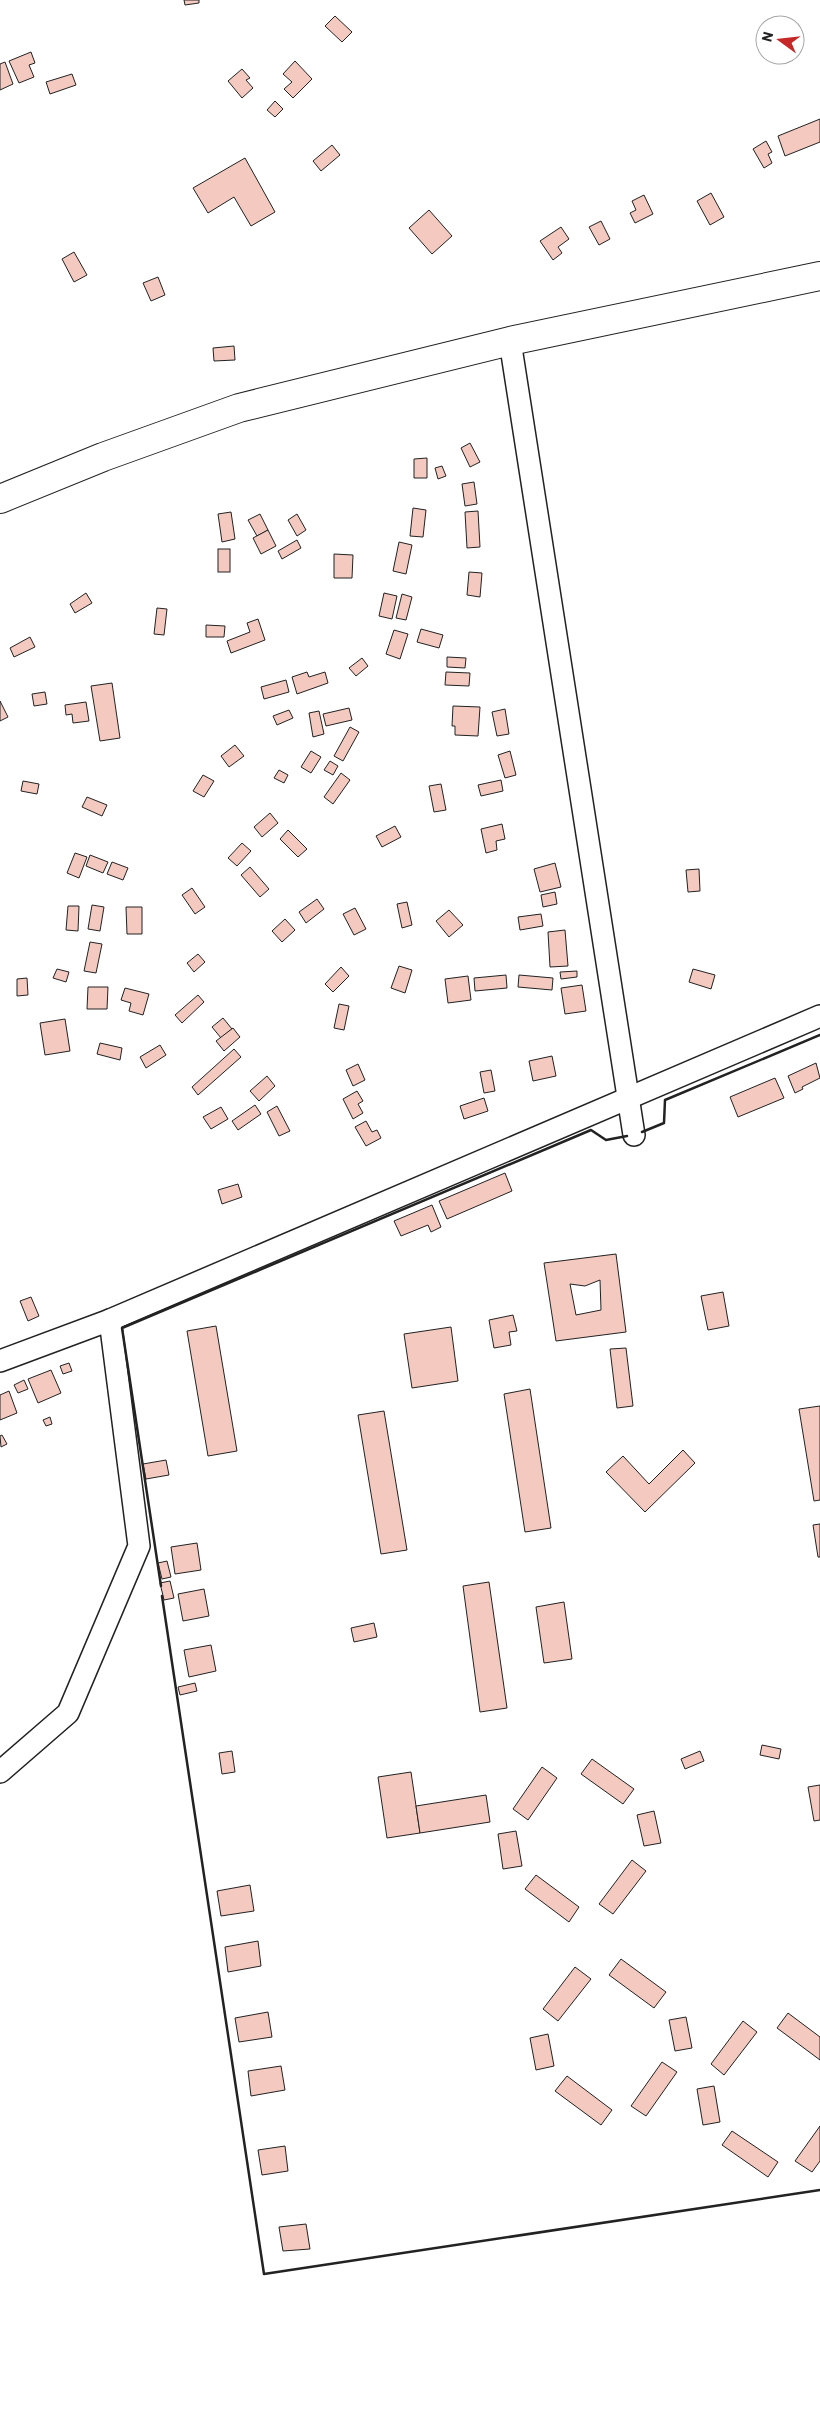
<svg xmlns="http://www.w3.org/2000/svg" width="820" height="2419" viewBox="0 0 820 2419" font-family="Barlow,sans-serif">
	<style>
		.building { fill: #f3c9c0; stroke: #222; fill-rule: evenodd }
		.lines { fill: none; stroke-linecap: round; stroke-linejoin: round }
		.minor-casing { stroke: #222; stroke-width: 24 }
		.major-casing { stroke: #222; stroke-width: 30 }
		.minor { stroke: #fff; stroke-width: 21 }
		.major { stroke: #fff; stroke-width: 28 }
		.wall { stroke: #222; stroke-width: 2.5 }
	</style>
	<rect width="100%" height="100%" fill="#fff"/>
	<g class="building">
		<path d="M184 0H199V3L185 5Z"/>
		<path d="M335 16 352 32 342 42 325 26Z"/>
		<path d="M31 52 35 63 29 65 34 77 19 83 9 61Z"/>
		<path d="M295 61 312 79 293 98 284 89 292 82 283 74Z"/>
		<path d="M5 62 13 84 0 90V64Z"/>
		<path d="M242 69 250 78 246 80 253 88 242 98 228 81Z"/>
		<path d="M72 74 76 85 50 94 46 82Z"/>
		<path d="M275 101 283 109 275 117 267 110Z"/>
		<path d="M820 119V142L785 156 778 136Z"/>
		<path d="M766 141 772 152 768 154 772 163 764 168 753 149Z"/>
		<path d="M332 145 340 155 321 171 313 161Z"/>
		<path d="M245 158 275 212 251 226 234 197 208 213 193 188Z"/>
		<path d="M711 193 724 217 710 225 697 201Z"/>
		<path d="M644 195 653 214 635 223 630 213 636 210 632 201Z"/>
		<path d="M429 210 452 236 432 254 409 228Z"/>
		<path d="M601 221 610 239 599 245 589 227Z"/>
		<path d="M561 227 569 239 558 247 562 253 553 260 540 241Z"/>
		<path d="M74 252 87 275 74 282 62 259Z"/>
		<path d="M158 277 165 295 151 301 143 283Z"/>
		<path d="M234 346 235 360 214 361 213 348Z"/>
		<path d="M470 443 480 462 470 467 461 448Z"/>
		<path d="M427 458V478H414V459Z"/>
		<path d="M442 466 446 476 438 479 435 468Z"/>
		<path d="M474 482 477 504 465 506 462 484Z"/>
		<path d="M413 508 426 510 423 537 410 536Z"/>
		<path d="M478 511 480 547 467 548 465 512Z"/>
		<path d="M231 512 235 539 222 542 218 514Z"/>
		<path d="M260 514 268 530 257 536 248 520Z"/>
		<path d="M297 514 306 530 297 536 288 520Z"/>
		<path d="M268 530 276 546 261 554 253 538Z"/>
		<path d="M297 540 301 548 282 559 278 551Z"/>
		<path d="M399 542 412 545 406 574 393 571Z"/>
		<rect x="218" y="549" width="12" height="23"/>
		<path d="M334 554 353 555 352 578H334Z"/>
		<path d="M469 572 482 573 480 597 467 595Z"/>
		<path d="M86 593 92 603 75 613 70 604Z"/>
		<path d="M384 593 397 596 392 619 379 616Z"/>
		<path d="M402 594 412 597 406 620 396 618Z"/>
		<path d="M157 608 167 609 164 635 154 634Z"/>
		<path d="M258 619 265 640 231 653 227 641 250 632 247 623Z"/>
		<path d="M206 625 225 626 224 637H206Z"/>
		<path d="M421 629 443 635 439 648 417 642Z"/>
		<path d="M394 630 408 634 400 659 386 654Z"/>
		<path d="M30 637 35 647 14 657 10 648Z"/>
		<path d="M447 657 466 658 465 668 447 667Z"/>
		<path d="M362 658 368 666 356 676 349 668Z"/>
		<path d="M307 672 309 677 325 672 328 683 297 694 292 677Z"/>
		<path d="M446 672 470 673 469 686 445 685Z"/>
		<path d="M286 680 289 692 264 699 261 687Z"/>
		<path d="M112 683 120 738 100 741 91 686Z"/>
		<path d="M45 692 47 704 34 706 32 694Z"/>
		<path d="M0 701 8 717 0 721Z"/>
		<path d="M86 702 89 721 73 723 72 714 66 715 65 705Z"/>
		<path d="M453 706 480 707 478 736 455 735V726H452Z"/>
		<path d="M349 708 352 720 326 726 323 714Z"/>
		<path d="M505 709 509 734 497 736 492 712Z"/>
		<path d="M289 710 293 718 277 725 273 716Z"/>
		<path d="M319 711 324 734 313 737 309 713Z"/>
		<path d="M350 727 359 732 343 761 334 756Z"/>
		<path d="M235 745 244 756 229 767 221 756Z"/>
		<path d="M311 751 321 757 311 773 301 767Z"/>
		<path d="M510 751 516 775 505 778 498 755Z"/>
		<path d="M330 761 338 766 333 775 324 770Z"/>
		<path d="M279 770 288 775 284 783 274 778Z"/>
		<path d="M341 773 350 780 333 804 324 797Z"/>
		<path d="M203 775 214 781 204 797 193 791Z"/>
		<path d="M501 780 503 791 481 796 478 785Z"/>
		<path d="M23 781 39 784 37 794 21 791Z"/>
		<path d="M441 784 446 810 434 812 429 786Z"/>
		<path d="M87 797 107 805 102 816 82 807Z"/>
		<path d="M270 813 278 823 262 837 254 827Z"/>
		<path d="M502 824 505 839 496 841 497 850 486 853 481 829Z"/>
		<path d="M395 826 401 837 382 847 376 836Z"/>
		<path d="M288 830 307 849 298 857 280 839Z"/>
		<path d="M242 843 251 851 237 866 228 858Z"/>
		<path d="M75 853 87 857 79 878 67 873Z"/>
		<path d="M90 855 108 862 103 873 86 866Z"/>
		<path d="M112 862 128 868 123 880 107 874Z"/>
		<path d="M555 863 561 887 540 892 534 869Z"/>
		<path d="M250 867 269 889 260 897 241 875Z"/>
		<path d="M699 869 700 891 688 892 686 870Z"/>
		<path d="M192 888 205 907 195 914 182 895Z"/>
		<path d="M555 892 557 904 543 907 541 895Z"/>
		<path d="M317 899 324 909 306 923 299 912Z"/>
		<path d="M407 902 412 925 402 928 397 904Z"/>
		<path d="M92 905 104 907 100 931 88 929Z"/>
		<path d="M68 906H79L78 931 66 930Z"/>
		<path d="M126 907H142V934H127Z"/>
		<path d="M355 908 366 929 354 935 343 914Z"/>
		<path d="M449 910 463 925 449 937 436 921Z"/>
		<path d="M541 914 543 926 520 930 518 917Z"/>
		<path d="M285 919 295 930 282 942 272 931Z"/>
		<path d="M565 930 568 966 550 967 548 932Z"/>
		<path d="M90 942 102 944 96 973 84 971Z"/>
		<path d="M198 954 205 962 194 972 187 963Z"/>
		<path d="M399 966 412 970 405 993 391 988Z"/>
		<path d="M341 967 349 976 333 992 325 984Z"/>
		<path d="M57 969 69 972 66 982 53 978Z"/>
		<path d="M693 969 715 975 711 989 689 982Z"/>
		<path d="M577 971V977L561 979 560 972Z"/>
		<path d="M506 975 507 988 475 991 474 978Z"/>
		<path d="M519 975 553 978 552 990 518 987Z"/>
		<path d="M468 976 471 1000 448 1003 445 979Z"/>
		<path d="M27 978 28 995 17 996V979Z"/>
		<path d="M582 985 586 1011 565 1014 561 988Z"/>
		<path d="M88 987H108L107 1009H87Z"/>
		<path d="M125 988 149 994 143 1015 129 1011 131 1003 121 1000Z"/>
		<path d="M198 995 204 1002 182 1023 175 1015Z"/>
		<path d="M339 1004 349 1006 344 1030 334 1028Z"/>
		<path d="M223 1018 232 1029 221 1038 212 1027Z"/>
		<path d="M65 1019 70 1051 45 1055 40 1023Z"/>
		<path d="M233 1028 240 1037 224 1051 216 1041Z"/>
		<path d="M100 1043 122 1048 120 1060 97 1054Z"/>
		<path d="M160 1045 166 1055 146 1068 140 1057Z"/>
		<path d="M234 1049 241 1057 198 1095 192 1087Z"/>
		<path d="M552 1056 556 1076 533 1081 529 1061Z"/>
		<path d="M816 1063 820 1078 802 1087 803 1089 795 1093 788 1076Z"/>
		<path d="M358 1064 365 1080 353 1086 346 1070Z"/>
		<path d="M491 1070 495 1091 484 1093 480 1072Z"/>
		<path d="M267 1076 275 1086 259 1101 250 1091Z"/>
		<path d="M775 1078 784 1098 738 1117 730 1097Z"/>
		<path d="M357 1091 363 1101 358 1104 363 1113 353 1119 343 1099Z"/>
		<path d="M484 1098 488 1111 464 1119 460 1106Z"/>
		<path d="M255 1105 261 1114 238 1130 232 1121Z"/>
		<path d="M277 1106 290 1131 279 1136 267 1112Z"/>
		<path d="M221 1107 228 1119 211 1129 203 1117Z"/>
		<path d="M366 1121 372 1132 377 1130 381 1138 366 1146 355 1127Z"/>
		<path d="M505 1173 512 1191 447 1219 439 1201Z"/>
		<path d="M238 1184 242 1197 222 1204 218 1190Z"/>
		<path d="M432 1205 441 1227 431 1232 428 1225 401 1236 394 1221Z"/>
		<path d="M616 1254 626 1332 556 1341 544 1263ZM600 1280 601 1310 576 1315 570 1284 585 1286Z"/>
		<path d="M723 1292 729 1326 708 1330 701 1296Z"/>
		<path d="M31 1297 39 1316 28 1321 20 1301Z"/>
		<path d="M513 1315 517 1331 509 1332 511 1345 494 1348 489 1320Z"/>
		<path d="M216 1326 237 1451 208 1456 187 1331Z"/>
		<path d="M451 1327 458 1381 412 1388 404 1334Z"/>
		<path d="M626 1348 633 1406 617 1408 610 1349Z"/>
		<path d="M69 1363 72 1371 63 1374 60 1366Z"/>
		<path d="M51 1370 61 1393 38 1403 28 1379Z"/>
		<path d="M24 1380 28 1389 18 1393 14 1385Z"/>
		<path d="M530 1389 551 1528 525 1532 504 1394Z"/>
		<path d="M9 1391 17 1413 0 1420V1395Z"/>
		<path d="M820 1406V1500L814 1501 799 1409Z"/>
		<path d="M384 1411 407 1550 381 1554 358 1415Z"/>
		<path d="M50 1417 52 1424 46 1426 43 1420Z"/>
		<path d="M2 1435 7 1444 1 1447 0 1436Z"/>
		<path d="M683 1450 695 1463 645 1512 606 1472 623 1456 649 1484Z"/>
		<path d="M166 1460 169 1475 146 1479 143 1464Z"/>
		<path d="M820 1524V1557H818L813 1525Z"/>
		<path d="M197 1543 201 1570 175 1574 171 1547Z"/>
		<path d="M167 1561 171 1577 162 1579 158 1563Z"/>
		<path d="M170 1581 174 1598 164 1600 160 1583Z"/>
		<path d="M489 1582 507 1708 480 1712 463 1586Z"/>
		<path d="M204 1589 209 1616 183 1621 178 1594Z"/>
		<path d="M564 1602 572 1659 544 1663 536 1607Z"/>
		<path d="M374 1623 377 1637 354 1642 351 1628Z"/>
		<path d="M211 1645 216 1671 189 1677 184 1650Z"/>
		<path d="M195 1683 197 1691 180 1695 178 1687Z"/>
		<path d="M762 1745 781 1749 779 1759 760 1755Z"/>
		<path d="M232 1751 235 1772 222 1774 219 1753Z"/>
		<path d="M700 1751 704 1761 685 1769 681 1759Z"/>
		<path d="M592 1759 634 1789 623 1804 581 1774Z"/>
		<path d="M542 1767 557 1778 528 1820 513 1809Z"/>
		<path d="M411 1772 420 1833 387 1838 378 1777Z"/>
		<path d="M820 1785V1820L814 1821 808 1787Z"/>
		<path d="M486 1795 490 1822 420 1833 416 1806Z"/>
		<path d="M654 1811 661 1843 644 1846 637 1815Z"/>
		<path d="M516 1831 522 1866 503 1869 498 1834Z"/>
		<path d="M632 1860 646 1871 613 1914 599 1904Z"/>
		<path d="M536 1875 579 1907 569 1922 525 1889Z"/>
		<path d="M250 1885 254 1911 221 1916 217 1891Z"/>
		<path d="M258 1941 261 1966 228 1972 225 1947Z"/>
		<path d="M621 1959 666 1992 654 2008 609 1975Z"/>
		<path d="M575 1967 591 1979 558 2021 543 2009Z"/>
		<path d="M268 2012 272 2037 239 2042 235 2018Z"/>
		<path d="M788 2013 820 2037V2060L777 2028Z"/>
		<path d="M686 2017 692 2048 675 2051 669 2020Z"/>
		<path d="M743 2021 757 2032 724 2075 711 2064Z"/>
		<path d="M548 2034 554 2066 536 2070 530 2038Z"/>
		<path d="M662 2062 677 2072 646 2116 631 2106Z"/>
		<path d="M281 2066 285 2090 251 2096 248 2071Z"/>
		<path d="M567 2076 612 2110 601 2125 555 2091Z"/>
		<path d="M714 2086 720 2122 703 2125 697 2089Z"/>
		<path d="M820 2126V2161L812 2172 795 2161Z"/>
		<path d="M732 2131 778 2162 768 2177 722 2145Z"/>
		<path d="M285 2146 288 2171 262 2175 258 2150Z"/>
		<path d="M306 2224 310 2249 283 2251 279 2227Z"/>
	</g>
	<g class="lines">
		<defs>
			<g id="minor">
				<path d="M510 341 634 1135"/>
				<path d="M0 1361 110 1320 820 1016"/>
				<path d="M0 1772 68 1713 139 1546 110 1320"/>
			</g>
			<path id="major" d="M0 499 103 457 239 408 510 341 820 276"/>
		</defs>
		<use href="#minor" class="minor-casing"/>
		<use href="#major" class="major-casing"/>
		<use href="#minor" class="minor"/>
		<use href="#major" class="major"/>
		<g class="wall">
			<path d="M642 1132 664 1123 665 1100 820 1035"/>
			<path d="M161 1586 122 1328 591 1130 606 1140 627 1136"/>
			<path d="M162 1596 264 2274 820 2190"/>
		</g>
	</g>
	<g transform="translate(780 40) rotate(285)"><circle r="24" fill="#ffffff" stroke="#a7a7a7"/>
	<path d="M0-4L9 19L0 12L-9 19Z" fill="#c62828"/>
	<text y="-8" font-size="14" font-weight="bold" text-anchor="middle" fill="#222222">N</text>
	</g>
</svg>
